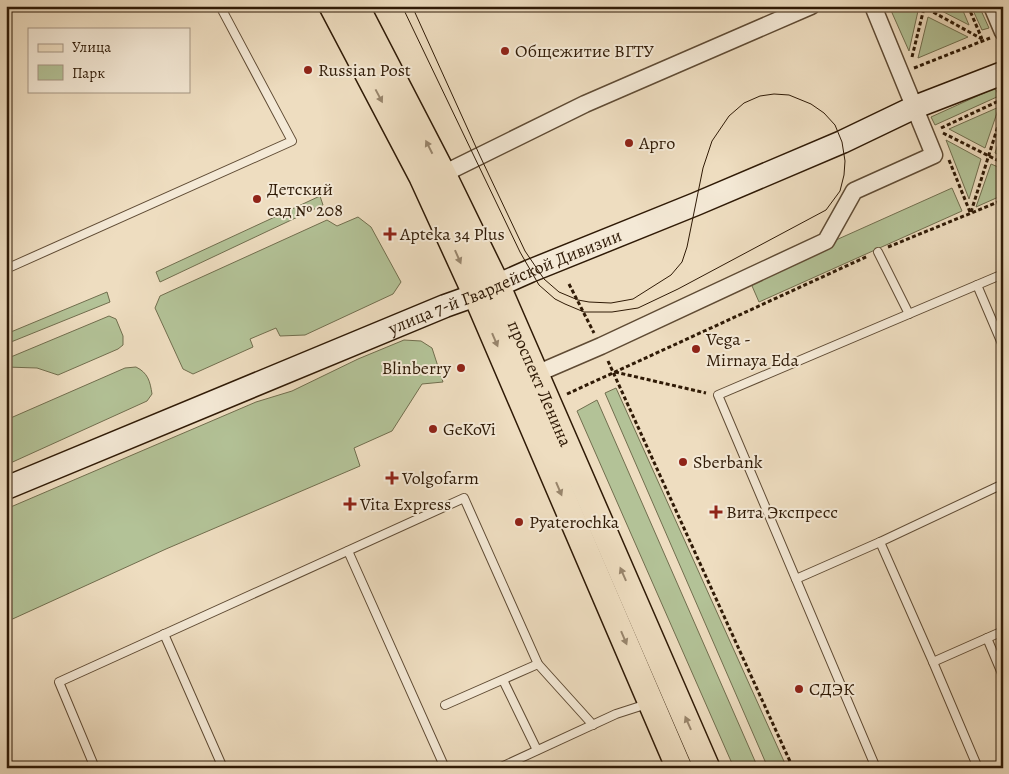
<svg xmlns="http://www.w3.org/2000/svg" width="1009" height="774" viewBox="0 0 1009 774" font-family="Alegreya,serif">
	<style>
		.green { fill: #b3c297; stroke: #716e4e }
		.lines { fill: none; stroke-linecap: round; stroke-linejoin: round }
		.service-casing { stroke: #5f4b34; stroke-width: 10 }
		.minor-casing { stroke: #5f4b34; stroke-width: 19 }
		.secondary-casing { stroke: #2f1a06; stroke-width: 25 }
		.primary-casing { stroke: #2f1a06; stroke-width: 28 }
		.path { stroke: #2f1a06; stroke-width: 3; stroke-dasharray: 4 2.5; stroke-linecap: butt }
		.service { stroke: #f4e9d6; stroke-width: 8 }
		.minor { stroke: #f4e9d6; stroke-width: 16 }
		.secondary { stroke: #f4e9d6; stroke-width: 22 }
		.primary { stroke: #eeddc0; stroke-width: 25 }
		.tram { stroke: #2f1a06; stroke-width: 1 }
		.oneway { fill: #98856c }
		.poi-dot { fill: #8f2418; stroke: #f4e9d6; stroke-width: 2 }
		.labels { text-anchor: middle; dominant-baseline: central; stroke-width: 4; stroke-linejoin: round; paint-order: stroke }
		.poi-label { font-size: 18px; fill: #2f1a06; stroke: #f4e9d6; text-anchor: start }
		.street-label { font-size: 18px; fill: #2f1a06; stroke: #f4e9d6 }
	</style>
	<rect width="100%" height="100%" fill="#eeddc0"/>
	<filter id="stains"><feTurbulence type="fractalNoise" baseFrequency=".004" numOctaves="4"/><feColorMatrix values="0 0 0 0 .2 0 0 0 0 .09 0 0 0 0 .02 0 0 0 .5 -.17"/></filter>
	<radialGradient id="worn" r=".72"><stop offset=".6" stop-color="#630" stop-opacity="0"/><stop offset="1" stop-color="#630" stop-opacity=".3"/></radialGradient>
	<g class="green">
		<path d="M889 6H909L918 11 909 51Z"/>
		<path d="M932 6H961L969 25Z"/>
		<path d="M971 6H979L989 28 982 30Z"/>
		<path d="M928 17 968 37 918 58Z"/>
		<path d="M995 88 999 96 935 125 931 117Z"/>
		<path d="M999 107 985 148 949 129Z"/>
		<path d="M1003 128V157L995 153Z"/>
		<path d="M946 140 981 159 969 199Z"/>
		<path d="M991 164 1003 169V195L976 207Z"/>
		<path d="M952 188 962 211 759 302 749 279Z"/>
		<path d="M320 196 323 205 160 282 156 272Z"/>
		<path d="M358 217 371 227 401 282 393 294 305 335 280 336 276 328 250 339 253 347 193 374 183 369 155 308 160 296 327 220 337 226Z"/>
		<path d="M107 292 110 302 6 344V334Z"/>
		<path d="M109 316 116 319 123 336V345L118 349 58 375 37 368 6 367V359Z"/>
		<path d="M404 340 421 341 432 348 443 382 422 384 392 431 354 448 360 466 166 549 6 622V509L256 402 292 391 358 359Z"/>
		<path d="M136 367C148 373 150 381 152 394L147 401 6 465V420L125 368Z"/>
		<path d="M616 388 787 768H768L605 393Z"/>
		<path d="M597 400 758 768H734L577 411Z"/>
	</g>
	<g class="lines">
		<defs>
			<g id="service">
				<path d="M878 252 909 314"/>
				<path d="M6 269 292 141 220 6"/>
				<path d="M977 285 1003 346"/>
				<path d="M880 542 933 662 1003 631"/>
				<path d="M348 551 445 768"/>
				<path d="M796 579 880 542 1003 484"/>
				<path d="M164 634 223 768"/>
				<path d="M987 638 1003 676"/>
				<path d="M933 662 978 768"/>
				<path d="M503 680 537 750"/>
				<path d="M445 705 538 664"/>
				<path d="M95 768 59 682 464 498 538 664 593 725"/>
				<path d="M499 768 616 714 647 704"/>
				<path d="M876 768 718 395 1003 274"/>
			</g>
			<g id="minor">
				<path d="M992 6 1003 32"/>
				<path d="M443 174 585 104 811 6"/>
				<path d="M536 374 601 346 826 241 854 191 934 155 873 6"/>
			</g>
			<g id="secondary">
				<path id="s1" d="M6 488 445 306 476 295 530 271 696 204 842 142 915 107 1003 73"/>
			</g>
			<g id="primary">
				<path d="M332 6 422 177 476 295 679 768"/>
				<path id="s2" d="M356 6 443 174 497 285 707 768"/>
			</g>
		</defs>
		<use href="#service" class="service-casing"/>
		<use href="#minor" class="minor-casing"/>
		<use href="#secondary" class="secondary-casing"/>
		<use href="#primary" class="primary-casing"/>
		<g class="path">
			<path d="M922 6 982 39"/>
			<path d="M968 6 982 39"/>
			<path d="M912 57 924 8"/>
			<path d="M914 68 990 38"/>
			<path d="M941 128 1003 99"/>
			<path d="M943 133 1003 163"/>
			<path d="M949 160 970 212"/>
			<path d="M971 212 1003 110"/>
			<path d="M888 247 1003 200"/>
			<path d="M569 284 594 333"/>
			<path d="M608 361 793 768"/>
			<path d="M615 372 706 393"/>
			<path d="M567 394 868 256"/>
		</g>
		<use href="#service" class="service"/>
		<use href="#minor" class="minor"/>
		<use href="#secondary" class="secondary"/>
		<use href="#primary" class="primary"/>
		<path class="tram" d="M402 6 520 252 539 285 555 299 565 304 584 312H612L638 308 678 289 826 210 840 191 844 175 845 161 842 142 835 125 824 113 811 104 789 95 774 94 760 96 744 103 729 116 712 141 703 168 687 247 682 262 671 275 633 299 611 303 589 302 578 300 559 292 544 279 525 251 480 156 412 6"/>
	</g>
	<defs><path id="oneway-solid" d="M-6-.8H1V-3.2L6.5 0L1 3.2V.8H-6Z" transform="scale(1.25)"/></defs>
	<g class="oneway">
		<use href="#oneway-solid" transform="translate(379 96) rotate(62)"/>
		<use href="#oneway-solid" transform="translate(429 147) rotate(-117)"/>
		<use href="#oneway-solid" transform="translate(458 257) rotate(66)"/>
		<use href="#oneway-solid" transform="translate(495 340) rotate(67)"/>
		<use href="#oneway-solid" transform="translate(559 489) rotate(67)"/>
		<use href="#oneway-solid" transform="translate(623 574) rotate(-114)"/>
		<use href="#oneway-solid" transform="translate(624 638) rotate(67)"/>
		<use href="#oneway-solid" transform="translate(688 723) rotate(-114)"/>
	</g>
	<g class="poi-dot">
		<circle cx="505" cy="51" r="5"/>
		<circle cx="308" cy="70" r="5"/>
		<circle cx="629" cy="143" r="5"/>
		<circle cx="257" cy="199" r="5"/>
		<path d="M387.5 226.5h5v5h5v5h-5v5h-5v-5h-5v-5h5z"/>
		<circle cx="696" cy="349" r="5"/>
		<circle cx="461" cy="368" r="5"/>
		<circle cx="433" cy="429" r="5"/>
		<circle cx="683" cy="462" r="5"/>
		<path d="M389.5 470.5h5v5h5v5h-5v5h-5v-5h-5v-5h5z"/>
		<path d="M347.5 496.5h5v5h5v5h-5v5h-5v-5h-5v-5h5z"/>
		<path d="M713.5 504.5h5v5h5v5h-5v5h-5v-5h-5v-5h5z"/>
		<circle cx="519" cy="522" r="5"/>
		<circle cx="799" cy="689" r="5"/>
	</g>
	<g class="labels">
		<g class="poi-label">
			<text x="515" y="51">Общежитие ВГТУ</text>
			<text x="318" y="70">Russian Post</text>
			<text x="639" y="143">Арго</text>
			<text x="267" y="189">Детский<tspan x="267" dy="21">сад № 208</tspan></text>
			<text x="400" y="234">Apteka 34 Plus</text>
			<text x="706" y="339">Vega -<tspan x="706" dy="21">Mirnaya Eda</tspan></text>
			<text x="451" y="368" text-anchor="end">Blinberry</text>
			<text x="443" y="429">GeKoVi</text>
			<text x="693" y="462">Sberbank</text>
			<text x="402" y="478">Volgofarm</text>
			<text x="360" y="504">Vita Express</text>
			<text x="726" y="512">Вита Экспресс</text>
			<text x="529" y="522">Pyaterochka</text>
			<text x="809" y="689">СДЭК</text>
		</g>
		<g class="street-label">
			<text stroke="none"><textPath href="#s1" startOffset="540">улица 7-й Гвардейской Дивизии</textPath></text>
			<text stroke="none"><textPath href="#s2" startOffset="420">проспект Ленина</textPath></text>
		</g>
	</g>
	<rect width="1009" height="774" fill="none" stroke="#eeddc0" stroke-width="25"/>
	<rect x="8" y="8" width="994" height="759" fill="none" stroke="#2f1a06" stroke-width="2.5"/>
	<rect x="12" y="12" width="984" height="749" fill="none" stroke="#2f1a06"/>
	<rect x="28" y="28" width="162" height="65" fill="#f4e9d6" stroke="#a59683"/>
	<rect x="38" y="44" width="25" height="8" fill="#eeddc0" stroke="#a59683"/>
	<text x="72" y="52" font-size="15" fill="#2f1a06">Улица</text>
	<rect x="38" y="65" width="25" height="15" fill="#b3c297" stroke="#a59683"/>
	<text x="72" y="78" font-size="15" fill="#2f1a06">Парк</text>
	<rect width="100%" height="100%" filter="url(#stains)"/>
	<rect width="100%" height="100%" fill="url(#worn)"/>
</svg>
